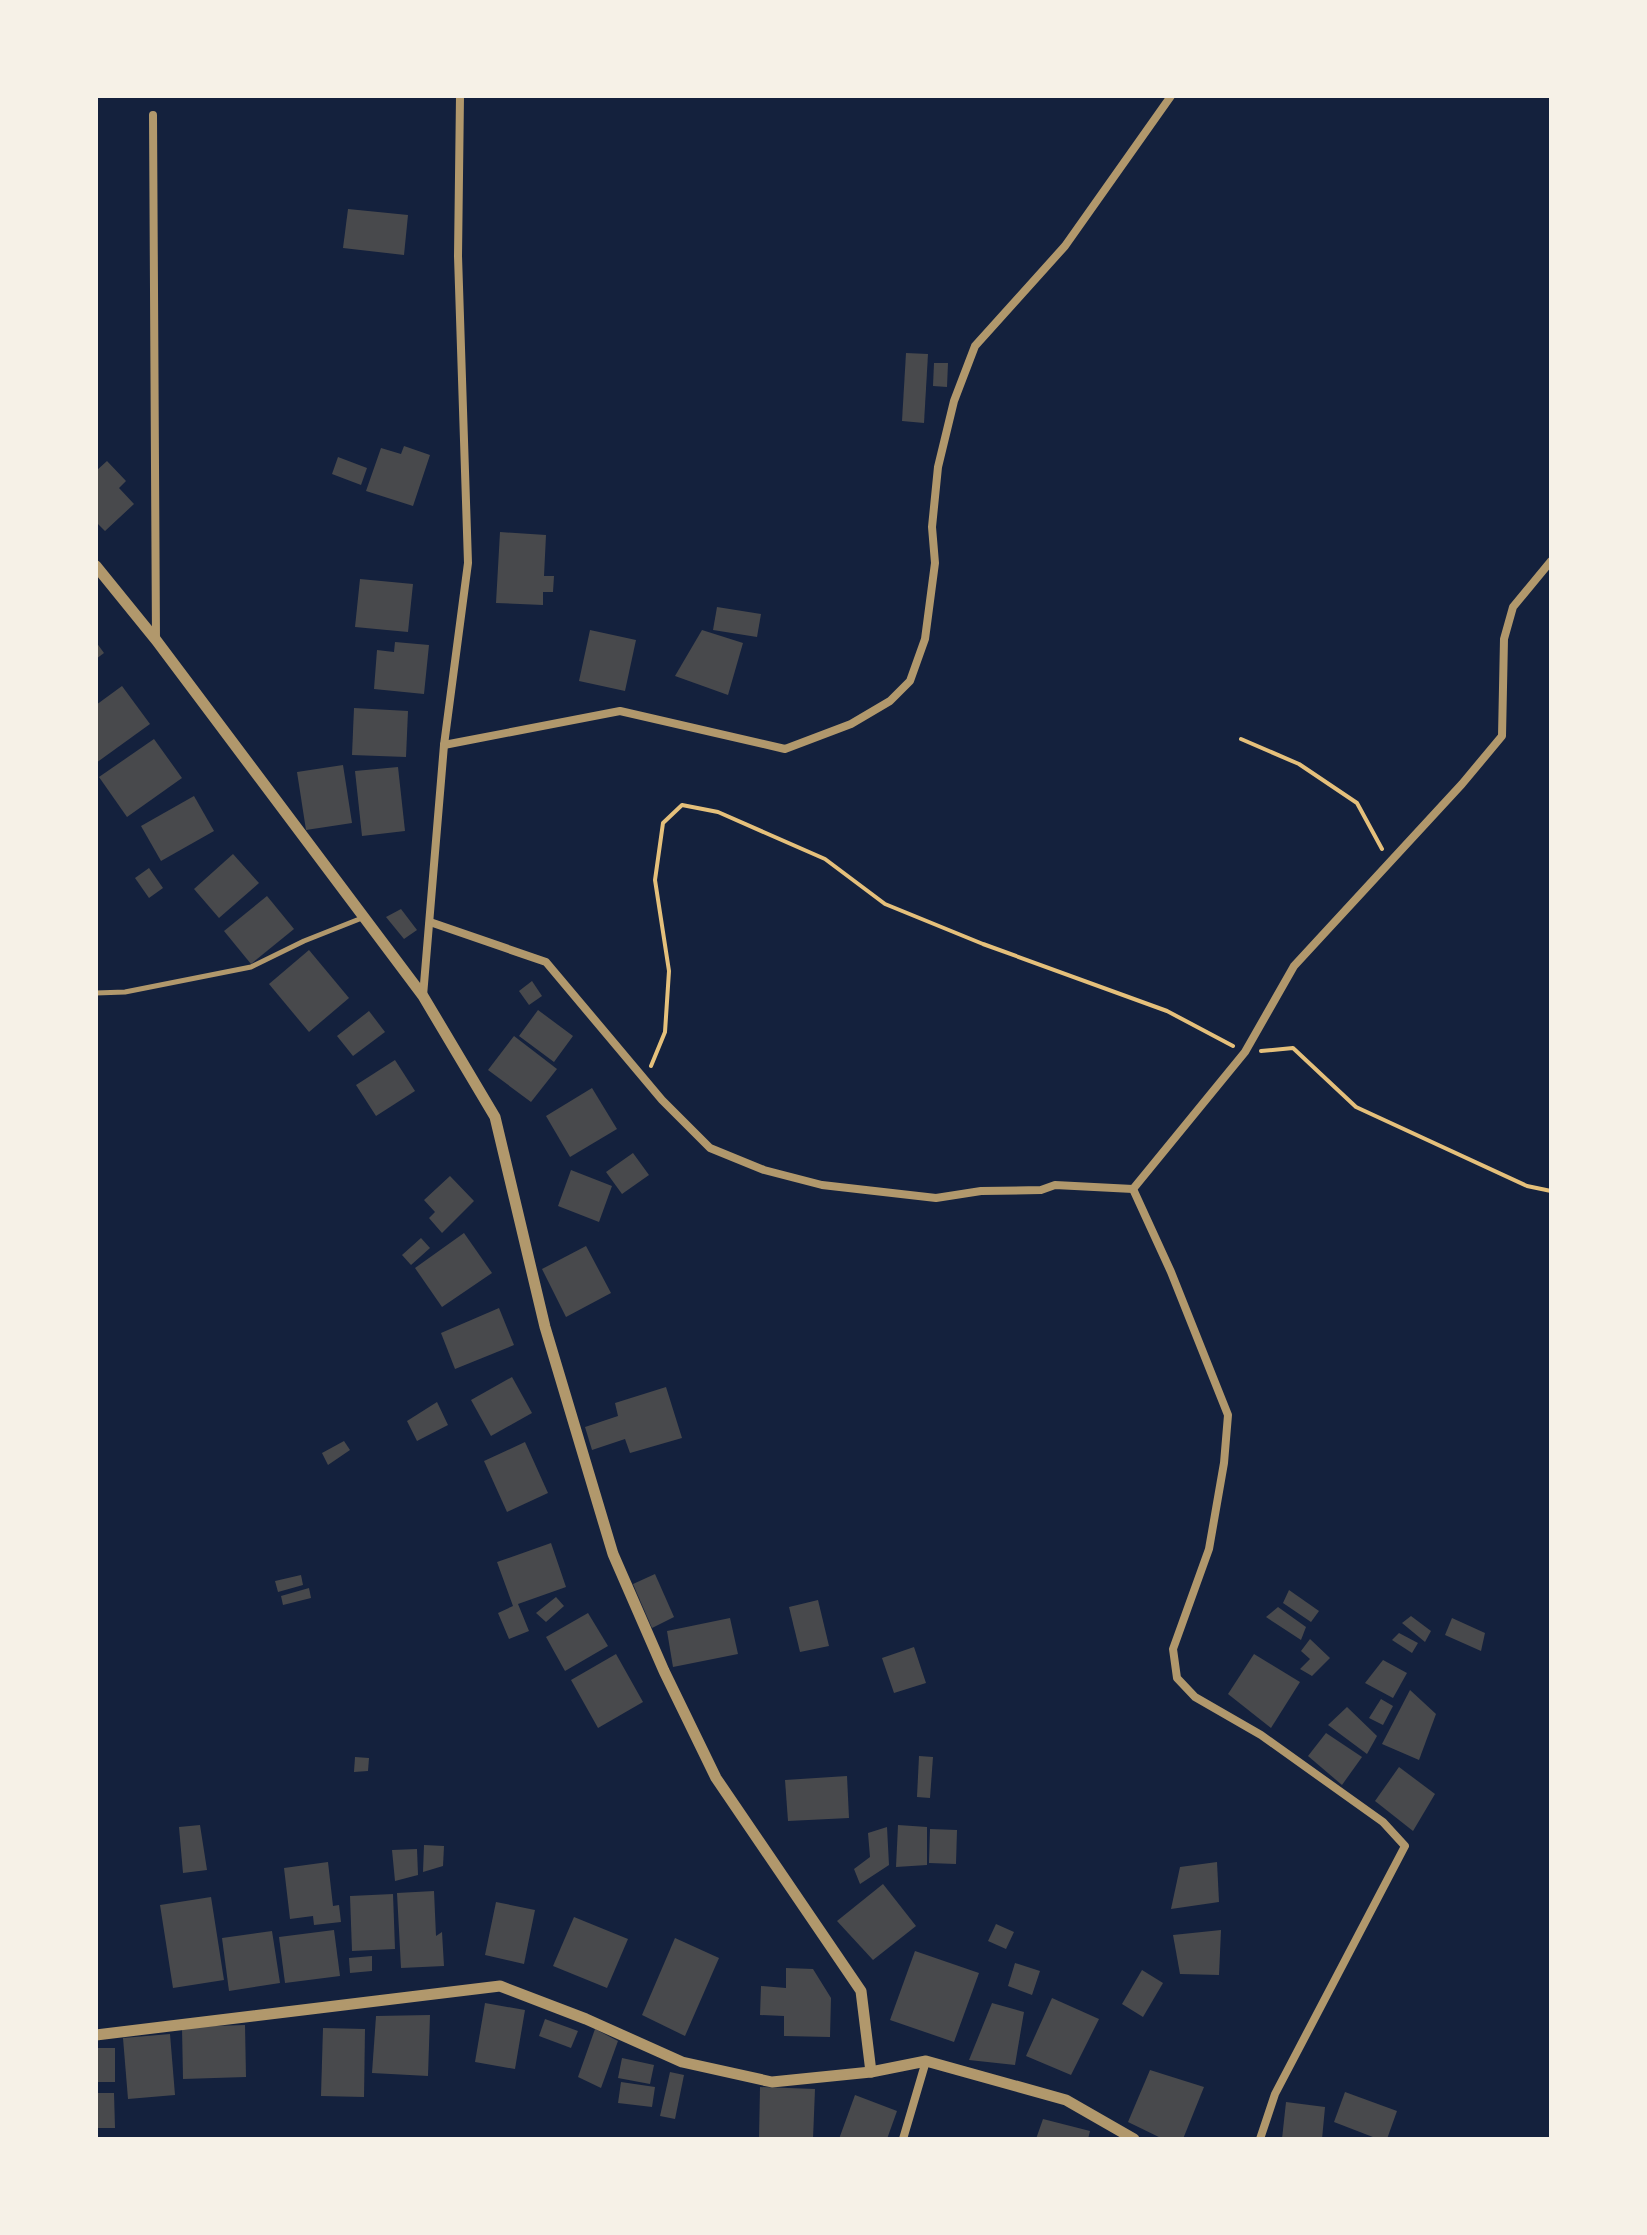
<svg xmlns="http://www.w3.org/2000/svg" width="1647" height="2235" viewBox="0 0 1647 2235" font-family="'IBM Plex Sans',sans-serif">
	<style>
		.building { fill: #48494c }
		.lines { fill: none; stroke-linecap: round; stroke-linejoin: round }
		.path { stroke: #e5c07b; stroke-width: 4 }
		.service { stroke: #b1986c; stroke-width: 5 }
		.minor { stroke: #b1986c; stroke-width: 8 }
		.tertiary { stroke: #b1986c; stroke-width: 11 }
	</style>
	<rect width="100%" height="100%" fill="#14213d"/>
	<g class="building">
		<path d="M348 209 408 215 404 255 343 248Z"/>
		<path d="M906 353 928 354 924 423 902 421Z"/>
		<path d="M934 363H948L947 387 933 386Z"/>
		<path d="M404 446 430 455 413 506 366 491 381 448 401 454Z"/>
		<path d="M338 457 367 468 361 485 332 474Z"/>
		<path d="M107 461 126 481 119 488 134 504 105 531 96 522V471Z"/>
		<path d="M500 532 546 535 544 576H554L553 592H543V605L496 603Z"/>
		<path d="M360 579 413 584 408 632 355 627Z"/>
		<path d="M717 607 761 614 757 637 713 630Z"/>
		<path d="M590 630 636 640 625 691 579 681Z"/>
		<path d="M702 630 743 643 728 695 675 676Z"/>
		<path d="M96 642 104 653 96 659Z"/>
		<path d="M395 642 429 645 424 694 374 689 377 650 394 652Z"/>
		<path d="M122 686 150 724 96 763V705Z"/>
		<path d="M354 708 408 711 406 757 352 755Z"/>
		<path d="M154 739 182 778 127 817 99 777Z"/>
		<path d="M343 765 352 823 306 830 297 772Z"/>
		<path d="M398 767 405 831 362 836 355 771Z"/>
		<path d="M194 796 214 831 161 861 141 826Z"/>
		<path d="M233 854 259 883 219 918 194 889Z"/>
		<path d="M149 868 163 888 149 898 135 878Z"/>
		<path d="M267 896 294 929 251 964 224 931Z"/>
		<path d="M401 909 417 930 404 939 386 917Z"/>
		<path d="M309 950 349 998 309 1032 269 984Z"/>
		<path d="M532 981 542 996 529 1005 519 991Z"/>
		<path d="M538 1010 573 1036 554 1062 519 1036Z"/>
		<path d="M369 1011 385 1032 353 1056 337 1036Z"/>
		<path d="M514 1036 557 1069 531 1102 488 1070Z"/>
		<path d="M395 1060 415 1091 376 1116 356 1085Z"/>
		<path d="M592 1088 617 1129 570 1157 546 1116Z"/>
		<path d="M633 1153 649 1175 622 1194 606 1172Z"/>
		<path d="M571 1170 612 1186 599 1222 558 1206Z"/>
		<path d="M450 1176 474 1201 442 1233 429 1218 435 1212 424 1200Z"/>
		<path d="M464 1233 492 1273 442 1307 415 1268Z"/>
		<path d="M421 1238 430 1248 411 1265 402 1255Z"/>
		<path d="M586 1246 611 1293 566 1317 542 1269Z"/>
		<path d="M499 1308 514 1345 455 1369 441 1333Z"/>
		<path d="M512 1377 532 1413 491 1436 471 1400Z"/>
		<path d="M666 1387 682 1438 630 1453 625 1439 592 1450 585 1427 618 1416 615 1403Z"/>
		<path d="M437 1402 448 1425 417 1441 407 1421Z"/>
		<path d="M344 1441 350 1450 328 1465 322 1453Z"/>
		<path d="M525 1442 548 1493 507 1512 484 1461Z"/>
		<path d="M551 1543 566 1587 518 1604 529 1631 509 1639 498 1613 513 1606 497 1562Z"/>
		<path d="M655 1574 674 1617 652 1628 633 1584Z"/>
		<path d="M301 1575 303 1585 278 1592 275 1581Z"/>
		<path d="M309 1588 311 1598 283 1605 281 1596Z"/>
		<path d="M1289 1590 1319 1611 1311 1622 1283 1603Z"/>
		<path d="M556 1597 564 1606 546 1622 536 1613Z"/>
		<path d="M818 1600 829 1646 800 1652 789 1607Z"/>
		<path d="M1278 1607 1306 1627 1301 1640 1266 1617Z"/>
		<path d="M588 1613 608 1646 565 1671 546 1637Z"/>
		<path d="M1411 1616 1431 1631 1425 1642 1402 1623Z"/>
		<path d="M730 1618 738 1654 673 1667 667 1631Z"/>
		<path d="M1452 1618 1485 1633 1481 1651 1445 1635Z"/>
		<path d="M1399 1633 1418 1643 1412 1653 1392 1640Z"/>
		<path d="M1310 1639 1330 1658 1312 1676 1300 1669 1310 1659 1301 1651Z"/>
		<path d="M914 1647 926 1683 894 1693 882 1658Z"/>
		<path d="M616 1654 643 1702 598 1728 571 1680Z"/>
		<path d="M1254 1654 1300 1682 1271 1728 1228 1694Z"/>
		<path d="M1383 1660 1407 1673 1393 1698 1365 1683Z"/>
		<path d="M1410 1690 1436 1714 1419 1760 1382 1744Z"/>
		<path d="M1381 1699 1393 1706 1383 1725 1369 1718Z"/>
		<path d="M1347 1707 1377 1736 1367 1754 1328 1725Z"/>
		<path d="M1326 1733 1362 1757 1342 1785 1308 1756Z"/>
		<path d="M919 1756 933 1757 930 1798 917 1797Z"/>
		<path d="M355 1757 369 1758 368 1771 354 1772Z"/>
		<path d="M1399 1767 1435 1794 1413 1831 1375 1801Z"/>
		<path d="M847 1776 849 1818 788 1821 785 1780Z"/>
		<path d="M200 1825 207 1870 183 1873 179 1827Z"/>
		<path d="M898 1825 927 1827V1865L896 1867Z"/>
		<path d="M887 1827 889 1865 860 1884 854 1869 870 1857 868 1833Z"/>
		<path d="M930 1829 957 1830 956 1864 929 1863Z"/>
		<path d="M424 1845 444 1846 443 1866 423 1872Z"/>
		<path d="M417 1849 418 1875 395 1881 392 1850Z"/>
		<path d="M328 1862 333 1906 339 1905 341 1922 314 1925 313 1916 290 1919 284 1868Z"/>
		<path d="M1217 1862 1219 1902 1171 1909 1180 1867Z"/>
		<path d="M883 1884 916 1926 873 1960 837 1921Z"/>
		<path d="M434 1891 436 1936 442 1932 444 1966 401 1968 397 1893Z"/>
		<path d="M393 1894 395 1949 352 1951 350 1896Z"/>
		<path d="M211 1897 224 1980 173 1988 160 1905Z"/>
		<path d="M496 1902 535 1910 524 1964 485 1955Z"/>
		<path d="M574 1917 628 1939 607 1988 553 1966Z"/>
		<path d="M996 1924 1014 1932 1006 1949 988 1941Z"/>
		<path d="M334 1930 340 1976 285 1983 279 1937Z"/>
		<path d="M1221 1930 1219 1975 1180 1974 1173 1935Z"/>
		<path d="M272 1931 280 1983 229 1991 222 1938Z"/>
		<path d="M675 1938 719 1958 685 2036 642 2015Z"/>
		<path d="M915 1951 979 1973 954 2042 890 2020Z"/>
		<path d="M372 1956V1971L350 1973 349 1958Z"/>
		<path d="M1015 1963 1040 1971 1032 1995 1008 1986Z"/>
		<path d="M786 1968 813 1969 831 1998 830 2037 784 2036V2016L760 2015 761 1986 786 1988Z"/>
		<path d="M1142 1970 1163 1983 1143 2017 1122 2004Z"/>
		<path d="M1052 1998 1099 2019 1071 2075 1026 2056Z"/>
		<path d="M485 2003 525 2010 515 2069 475 2062Z"/>
		<path d="M992 2003 1024 2012 1015 2065 969 2060Z"/>
		<path d="M430 2015 428 2076 372 2073 376 2016Z"/>
		<path d="M545 2019 578 2031 571 2048 539 2036Z"/>
		<path d="M245 2025 246 2077 183 2079 182 2027Z"/>
		<path d="M323 2028 365 2029 364 2097 321 2096Z"/>
		<path d="M595 2029 618 2041 601 2088 578 2077Z"/>
		<path d="M170 2034 175 2095 128 2099 123 2038Z"/>
		<rect x="96" y="2048" width="19" height="34"/>
		<path d="M622 2058 654 2065 650 2084 618 2078Z"/>
		<path d="M1150 2070 1204 2087 1183 2139H1163L1128 2122Z"/>
		<path d="M670 2072 684 2075 675 2119 660 2116Z"/>
		<path d="M621 2082 655 2087 652 2107 618 2103Z"/>
		<path d="M760 2087 815 2089 813 2139H759Z"/>
		<path d="M1345 2092 1397 2111 1387 2139H1378L1334 2122Z"/>
		<path d="M96 2093H114L115 2128H96Z"/>
		<path d="M855 2095 897 2111 887 2139H839Z"/>
		<path d="M1286 2102 1325 2107 1322 2139H1282Z"/>
		<path d="M1043 2119 1090 2131 1088 2139H1036Z"/>
	</g>
	<g class="lines">
		<g class="path">
			<path d="M1241 739 1299 764 1357 803 1382 849"/>
			<path d="M1261 1051 1293 1048 1356 1107 1527 1186 1551 1191"/>
			<path d="M651 1066 665 1032 669 971 655 880 663 823 682 805 718 812 825 859 885 904 983 944 1167 1011 1233 1046"/>
		</g>
		<path class="service" d="M96 993 125 992 251 967 304 941 362 918"/>
		<g class="minor">
			<path d="M153 115 156 640"/>
			<path d="M444 745 620 711 785 749 851 724 890 701 910 681 925 639 935 563 932 527 938 467 954 401 975 346 1065 246 1171 96"/>
			<path d="M430 922 546 962 662 1100 710 1148 764 1170 822 1185 936 1198 981 1191 1041 1190 1055 1185 1133 1189"/>
			<path d="M423 996 444 745 468 563 458 256 460 96"/>
			<path d="M1133 1189 1171 1272 1228 1415 1224 1463 1209 1549 1173 1649 1177 1678 1195 1697 1261 1735 1383 1822 1405 1846 1275 2094 1260 2139"/>
			<path d="M1133 1189 1245 1052 1294 966 1462 784 1502 736 1504 639 1513 607 1551 561"/>
			<path d="M903 2139 926 2061"/>
		</g>
		<g class="tertiary">
			<path d="M96 566 156 640 423 996 495 1117 545 1327 613 1554 664 1671 716 1778 861 1991 871 2072"/>
			<path d="M96 2035 500 1986 586 2019 682 2062 772 2082 871 2072 926 2061 1066 2100 1134 2139"/>
		</g>
	</g>
	<rect width="1647" height="2235" fill="none" stroke="#f6f1e7" stroke-width="196"/>
</svg>
